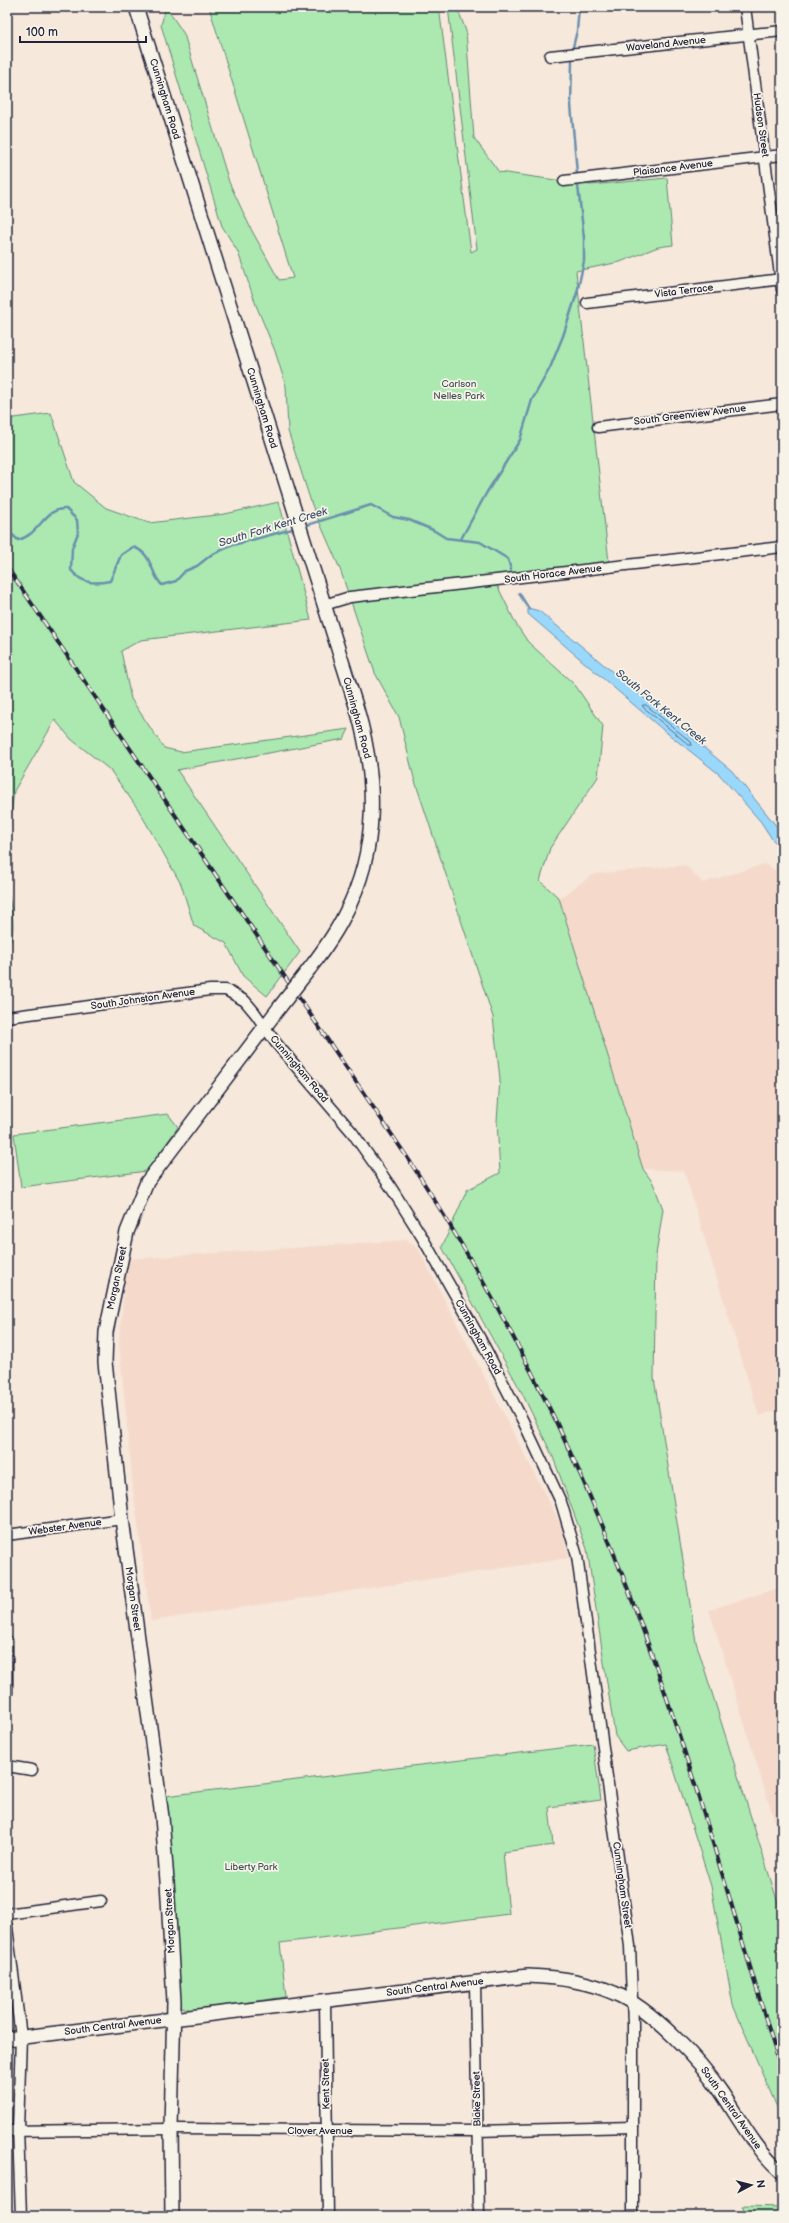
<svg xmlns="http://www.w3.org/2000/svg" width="789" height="2223" viewBox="0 0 789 2223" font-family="'Balsamiq Sans',sans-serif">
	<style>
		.built { fill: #f5dacc }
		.green { fill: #abe9b0; stroke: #668676 }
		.water { fill: #9ad8fb; stroke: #6a8fae }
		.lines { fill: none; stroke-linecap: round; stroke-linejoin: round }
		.shore { stroke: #526b88; stroke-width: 1 }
		.stream { stroke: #6a8fae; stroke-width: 2.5 }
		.minor-casing { stroke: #22223b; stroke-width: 13 }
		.major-casing { stroke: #22223b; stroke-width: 16 }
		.minor { stroke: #f7f3e8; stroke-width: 10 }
		.major { stroke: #f7f3e8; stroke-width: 13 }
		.rail-casing { stroke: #22223b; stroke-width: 4 }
		.rail { stroke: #f7f3e8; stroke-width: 2.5; stroke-dasharray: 8; stroke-linecap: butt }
		.major-bridge-casing { stroke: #22223b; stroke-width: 16; stroke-linecap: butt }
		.major-bridge { stroke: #f7f3e8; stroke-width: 13 }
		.labels { text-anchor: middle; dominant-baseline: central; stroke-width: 3.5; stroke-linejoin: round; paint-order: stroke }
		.street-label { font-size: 10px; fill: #22223b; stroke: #f7f3e8 }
		.park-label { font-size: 10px; fill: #445458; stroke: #f7f3e8 }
		.water-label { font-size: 11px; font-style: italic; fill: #40506b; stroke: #f7f3e8 }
	</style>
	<rect width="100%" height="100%" fill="#f6e8db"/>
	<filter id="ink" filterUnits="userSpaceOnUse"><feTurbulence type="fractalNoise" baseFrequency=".025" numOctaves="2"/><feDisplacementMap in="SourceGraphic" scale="8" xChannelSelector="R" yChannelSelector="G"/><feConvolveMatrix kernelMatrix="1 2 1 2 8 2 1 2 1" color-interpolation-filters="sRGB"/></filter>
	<g filter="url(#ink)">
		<g class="built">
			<path d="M764 864 782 874V1408L759 1416 684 1171 643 1169 559 898 594 874 685 865 703 883Z"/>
			<path d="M407 1240 419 1250 561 1525 569 1558 151 1621 133 1488 119 1342 127 1259Z"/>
			<path d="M782 1587V1845L709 1610Z"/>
		</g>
		<g class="green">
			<path d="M166 7 184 34 229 182 251 229 279 280 293 278 209 7H439L471 252 477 249 448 7H457L466 31 474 138 499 172 591 185 667 178 673 245 658 247 620 262 576 271 609 562 492 575 516 624 528 642 575 685 603 726 598 777 550 848 540 881 559 898 643 1169 653 1183 663 1209 656 1255 654 1378 696 1642 782 1916V2119L733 2005 711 1886 666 1744 626 1751 615 1736 587 1549 553 1457 522 1393 442 1247 467 1190 500 1173 497 1121 500 1079 493 1017 414 778 399 717 375 673 340 569 312 505 288 431 286 386 275 351 256 305 238 252 222 226 161 25Z"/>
			<path d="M51 413 74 482 106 508 149 523 225 514 279 502 311 620 141 640 121 651 131 699 164 748 181 752 349 729 344 739 177 770 300 952 267 996 243 976 226 943 194 926 181 884 138 809 110 770 71 739 55 720 14 791 8 839 7 881V419Z"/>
			<path d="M7 887C11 908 18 931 7 950Z"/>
			<path d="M168 1114 178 1127 147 1171 21 1187 14 1134Z"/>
			<path d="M593 1744 601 1800 549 1807 553 1845 503 1852 509 1914 280 1943 286 1997 191 2010 182 2007 177 1999 165 1796Z"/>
			<path d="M742 2206 782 2207V2216H743Z"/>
		</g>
		<path class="water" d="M528 608 539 611 732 771 782 833V849L772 839 761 822 719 774 662 729 528 614Z"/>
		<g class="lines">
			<path class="shore" d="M643 705H646L691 742 692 745H689L643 707Z"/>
			<g class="stream">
				<path d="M573 47 577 31 579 7"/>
				<path d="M572 61 571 105 577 173"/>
				<path d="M304 526 371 505 393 517 409 520 433 530 446 538 480 542 508 559 511 570"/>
				<path d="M7 530 18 540C41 534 43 508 66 509L77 520 78 533 72 548 71 570C82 584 94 584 110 581L121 555 133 547C153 553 150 574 162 585L176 581 185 571 197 566 211 555 233 545 296 528"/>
				<path d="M461 539 487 492 520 440 532 400 550 368 563 336 577 293 584 261V238L578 186"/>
				<path d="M519 593 529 609"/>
			</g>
			<defs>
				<g id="minor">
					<path d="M745 7 782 290"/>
					<path d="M550 56 782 31"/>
					<path d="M564 181 782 155"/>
					<path d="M587 303 782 279"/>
					<path d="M598 427 782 404"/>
					<path d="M324 605 350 597 782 547"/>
					<path d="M7 1017 210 990H226L245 1001 255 1013 276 1043 352 1132 390 1186 422 1237 482 1342 523 1421 561 1502 577 1556 630 1946 633 2025V2216"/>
					<path d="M7 1535 122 1519"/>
					<path d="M7 1641V1693"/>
					<path d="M7 1766 32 1770"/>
					<path d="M7 1914 101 1901"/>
					<path d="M7 1927 21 2037 18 2129 21 2216"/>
					<path d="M475 1982 479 2216"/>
					<path d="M325 2001 328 2216"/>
					<path d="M7 2131 171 2129 477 2131 633 2127"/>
				</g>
				<g id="major">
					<path d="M136 7 357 709C377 777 379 850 345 914 336 933 323 951 310 968"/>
					<path d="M7 2039 528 1976C557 1977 587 1981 614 1993 651 2008 700 2060 722 2093 740 2120 757 2152 782 2173"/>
					<path d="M172 2216 171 2129 174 2002 167 1881 162 1817 122 1519 105 1362 106 1332 127 1232 147 1182 279 1008"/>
				</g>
			</defs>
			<use href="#minor" class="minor-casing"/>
			<use href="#major" class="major-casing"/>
			<use href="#minor" class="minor"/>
			<use href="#major" class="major"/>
			<defs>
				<path id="rail" d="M7 567 409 1160C495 1292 567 1432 624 1579 686 1739 731 1908 782 2072"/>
			</defs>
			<use href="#rail" class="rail-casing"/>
			<use href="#rail" class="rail"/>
			<defs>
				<path id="major-bridge" d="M279 1008 310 968"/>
			</defs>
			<use href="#major-bridge" class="major-bridge-casing"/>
			<use href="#major-bridge" class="major-bridge"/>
		</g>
	</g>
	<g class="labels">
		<g class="street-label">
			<text transform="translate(666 44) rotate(-6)">Waveland Avenue</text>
			<text transform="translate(165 99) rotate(73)">Cunningham Road</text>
			<text transform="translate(761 125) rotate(82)">Hudson Street</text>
			<text transform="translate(673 168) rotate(-7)">Plaisance Avenue</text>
			<text transform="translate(684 291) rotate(-7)">Vista Terrace</text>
			<text transform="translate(262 408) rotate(73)">Cunningham Road</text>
			<text transform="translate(690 415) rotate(-7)">South Greenview Avenue</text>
			<text transform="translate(553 574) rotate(-7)">South Horace Avenue</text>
			<text transform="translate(357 718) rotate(75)">Cunningham Road</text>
			<text transform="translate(143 999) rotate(-8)">South Johnston Avenue</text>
			<text transform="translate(299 1069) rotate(50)">Cunningham Road</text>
			<text transform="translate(117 1278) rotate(-78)">Morgan Street</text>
			<text transform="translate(478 1337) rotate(61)">Cunningham Road</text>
			<text transform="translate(65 1527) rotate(-8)">Webster Avenue</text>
			<text transform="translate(133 1599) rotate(82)">Morgan Street</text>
			<text transform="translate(622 1885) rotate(82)">Cunningham Street</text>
			<text transform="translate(170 1921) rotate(-93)">Morgan Street</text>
			<text transform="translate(435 1987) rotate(-7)">South Central Avenue</text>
			<text transform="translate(113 2026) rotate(-7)">South Central Avenue</text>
			<text transform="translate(326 2084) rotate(-91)">Kent Street</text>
			<text transform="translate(477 2099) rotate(-91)">Blake Street</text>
			<text transform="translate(731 2108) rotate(55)">South Central Avenue</text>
			<text x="320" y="2131">Clover Avenue</text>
		</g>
		<g class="park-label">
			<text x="459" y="384">Carlson<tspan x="459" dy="12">Nelles Park</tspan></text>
			<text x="251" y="1867">Liberty Park</text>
		</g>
		<g class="water-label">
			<text transform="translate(273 527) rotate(-17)">South Fork Kent Creek</text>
			<text transform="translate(661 707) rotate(39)">South Fork Kent Creek</text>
		</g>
	</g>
	<rect width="789" height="2223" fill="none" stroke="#f7f3e8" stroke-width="24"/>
	<rect x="12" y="12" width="765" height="2199" fill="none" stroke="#22223b" stroke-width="1.5" filter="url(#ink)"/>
	<g transform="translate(751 2185) rotate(83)" stroke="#f7f3e8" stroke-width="3" paint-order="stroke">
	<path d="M0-3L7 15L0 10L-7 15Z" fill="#22223b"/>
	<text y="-6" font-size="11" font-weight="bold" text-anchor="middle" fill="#22223b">N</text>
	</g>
	<path d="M20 36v6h126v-6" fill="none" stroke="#22223b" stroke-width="2"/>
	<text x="26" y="36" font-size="12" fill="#22223b" stroke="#f7f3e8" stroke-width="3" paint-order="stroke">100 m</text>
</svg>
